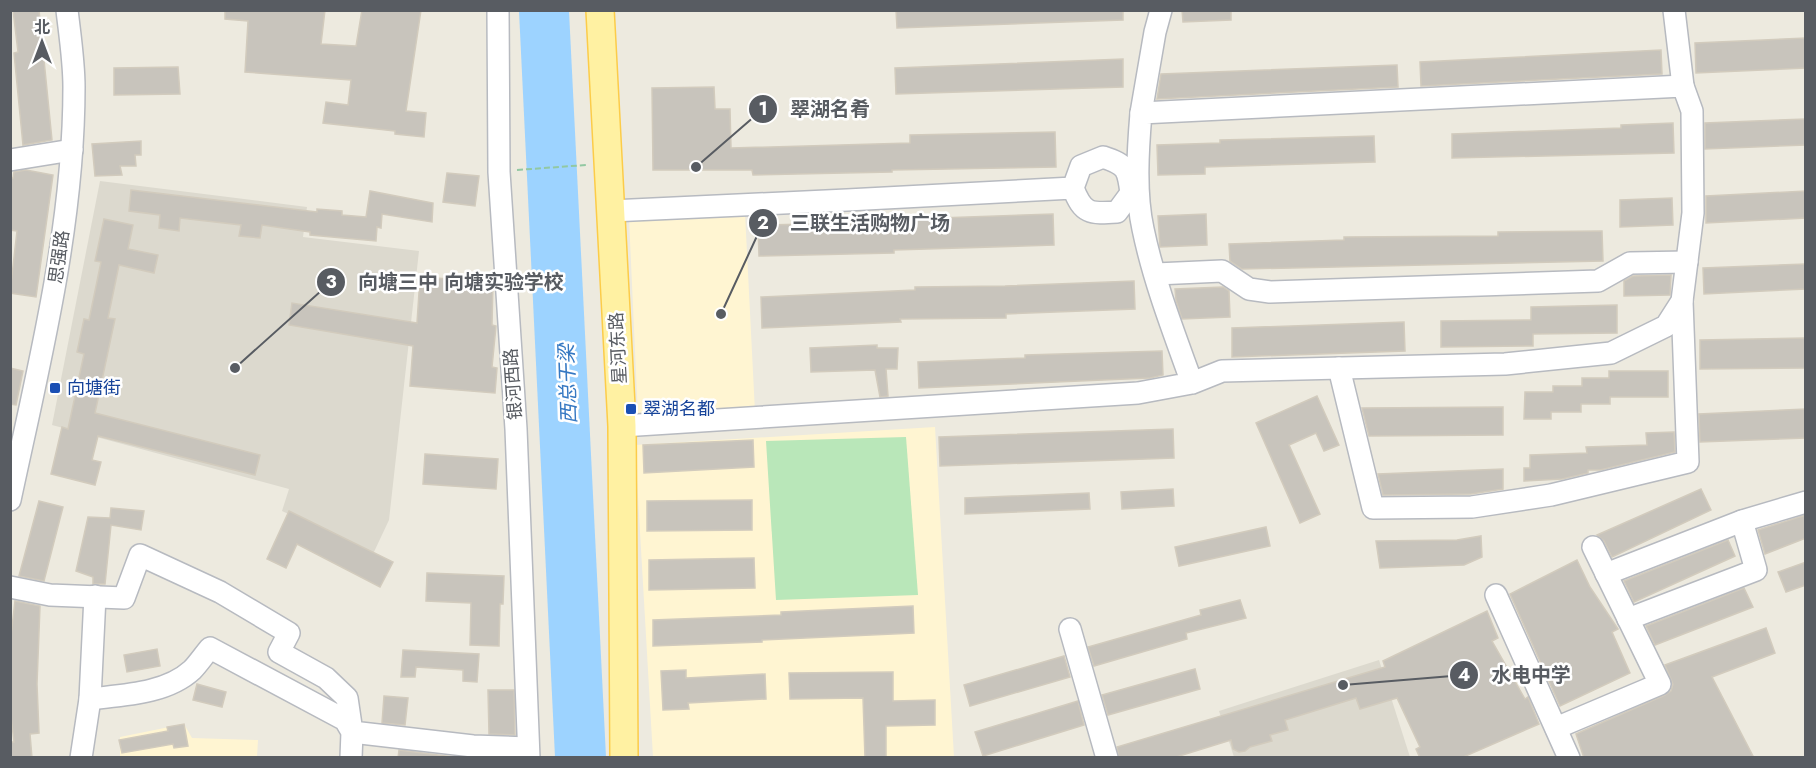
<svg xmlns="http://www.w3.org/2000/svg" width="1816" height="768" viewBox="0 0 1816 768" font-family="Jost,'Noto Sans SC',sans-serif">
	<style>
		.commercial { fill: #fff5d2 }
		.education { fill: #dcd9ce }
		.green { fill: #b9e7b9 }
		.water { fill: #9dd3ff }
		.building { fill: #c8c4bc; stroke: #d2cbbd; stroke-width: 1.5 }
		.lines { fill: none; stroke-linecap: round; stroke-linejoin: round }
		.minor-casing { stroke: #b7bac0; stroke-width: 24 }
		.major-casing { stroke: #fccc49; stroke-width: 30 }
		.path { stroke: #92c8a2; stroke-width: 2; stroke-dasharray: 6 3; stroke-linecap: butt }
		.minor { stroke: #fff; stroke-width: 21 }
		.major { stroke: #fff1a2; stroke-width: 27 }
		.transit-dot { fill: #1a4fb4; stroke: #fff; stroke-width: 2 }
		.labels { text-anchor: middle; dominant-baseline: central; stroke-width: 5; stroke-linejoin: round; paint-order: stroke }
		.street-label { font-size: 18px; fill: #585c62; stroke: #fff }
		.transit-label { font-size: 18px; fill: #164399; stroke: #fff; text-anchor: start }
		.water-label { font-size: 20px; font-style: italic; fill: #3578c2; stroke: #fff }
		.leader { fill: none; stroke: #585c62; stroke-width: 2 }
		.callout-dot { fill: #585c62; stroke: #fff; stroke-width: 2 }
		.mark-label { font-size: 18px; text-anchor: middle; font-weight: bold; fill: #fff }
		.callout-label { font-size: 20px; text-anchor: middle; font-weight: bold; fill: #585c62; stroke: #fff; stroke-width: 5; stroke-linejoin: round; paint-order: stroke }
	</style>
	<rect width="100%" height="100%" fill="#edeadf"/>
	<g class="commercial">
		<path d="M745 213 755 412 638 417 629 218Z"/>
		<path d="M935 427 954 757H653L635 445Z"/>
		<path d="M184 724 192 738 258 740 257 757 120 758V737Z"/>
	</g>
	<g class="education">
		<path d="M100 181 307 207 303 237 419 251 389 520 373 554 282 511 289 489 52 425Z"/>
		<path d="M1379 660 1410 757H1234L1219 711Z"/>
	</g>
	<path class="green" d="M906 437 918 595 776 600 766 441Z"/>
	<path class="water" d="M519 11H569L606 757H555Z"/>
	<g class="building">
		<path d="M13 10H39L52 140 23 145 14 53 18 52Z"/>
		<path d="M225 10H325L321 44 356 46 362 10H421L406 111 426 113 424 137 395 134V131L323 123 326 102 348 105 351 80 245 72 248 21 225 19Z"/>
		<path d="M896 10H1123V20L897 28Z"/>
		<path d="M1182 10H1231V20L1183 22Z"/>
		<path d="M1806 38V68L1696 73 1695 43Z"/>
		<path d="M1661 50 1662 74 1421 86 1420 62Z"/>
		<path d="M1123 59V87L896 94 895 68Z"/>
		<path d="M1397 65 1398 87 1157 99 1161 74Z"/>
		<path d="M178 67 180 94 114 95V68Z"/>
		<path d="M714 87 715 109H730L731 148 910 143V135L1055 132 1056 167 892 170V172L753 175 752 170H653L652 88Z"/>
		<path d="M1806 119V145L1705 149V123Z"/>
		<path d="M1673 123 1674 153 1452 158V134L1621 128V125Z"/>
		<path d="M1374 136 1375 162 1205 167V174L1158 175 1157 145 1220 143V140Z"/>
		<path d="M141 141V155H135L136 166H120L122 175 95 176 92 144Z"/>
		<path d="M26 170 53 175 36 297 10 293 17 231 10 230V178H13L14 172Z"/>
		<path d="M447 173 479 176 475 206 443 202Z"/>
		<path d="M131 190 317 212V209L342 211V215L366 217 370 191 433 203 432 222 382 214 381 228 377 227 376 241 310 235V232L262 225 260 238 239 236 241 225 180 218 179 231 159 228 160 215 129 211Z"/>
		<path d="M1806 191V218L1706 223V196Z"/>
		<path d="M1672 198 1673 225 1620 227V200Z"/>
		<path d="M1053 214 1054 245 894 250V253L759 256 758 225 910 222V219Z"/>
		<path d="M1206 214 1207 245 1160 247 1158 216Z"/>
		<path d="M104 219 133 225 128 249 158 255 154 273 119 265 108 318 115 319 95 413 260 455 255 475 98 436 92 460 101 462 95 485 51 474 62 427 68 429 84 354 77 352 84 319 89 320 101 262 95 261Z"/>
		<path d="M1602 231 1603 261 1242 269 1230 261 1229 244 1344 240V237L1498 236V232Z"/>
		<path d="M1806 264V289L1704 294 1703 268Z"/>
		<path d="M1671 275 1670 295 1624 296V281L1633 276Z"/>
		<path d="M420 277 493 282 492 325 496 326 492 367 497 368 495 393 410 386 413 346 289 325 292 303 417 323Z"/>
		<path d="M1134 281 1135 309 1006 314V318L900 319 901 322 762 328 761 297 915 290V287L1005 286Z"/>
		<path d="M1223 287 1229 291 1230 317 1182 319 1176 300 1175 289Z"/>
		<path d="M1617 305V333L1533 334V346L1441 347V321L1531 320V307Z"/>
		<path d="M1404 322 1405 351 1232 357V328Z"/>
		<path d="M1806 338V368L1700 369V340Z"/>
		<path d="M877 345V348H898L897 369H886L888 396 880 397 875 370 811 372 810 348Z"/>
		<path d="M1162 351 1163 375 1150 378 919 388 918 362 1025 358V355Z"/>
		<path d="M10 368 23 371 16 405 10 404Z"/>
		<path d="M1609 371H1668V397H1610V404H1581V412H1551V419H1524L1525 392H1553V386H1582V378H1609Z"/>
		<path d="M1317 396 1339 445 1324 451 1316 433 1289 445 1320 514 1300 523 1256 423Z"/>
		<path d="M1503 407V435L1369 436 1362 408Z"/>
		<path d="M1806 409V438L1700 442 1699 414Z"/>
		<path d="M1173 429 1174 458 940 466 939 437Z"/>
		<path d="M1674 432 1675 452 1600 470H1588V473L1562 479 1524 481V468H1530V455L1587 453 1586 447 1647 445 1646 433Z"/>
		<path d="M753 440 754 467 644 473 643 445Z"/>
		<path d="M425 454 498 459 496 489 423 484Z"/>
		<path d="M1503 469V489L1471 494 1383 495 1378 474Z"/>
		<path d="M1173 489 1174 506 1122 509 1121 492Z"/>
		<path d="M1701 489 1711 510 1612 557 1604 541 1597 535Z"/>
		<path d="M1089 493 1090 509 965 514V498Z"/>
		<path d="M752 500V530L647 531V501Z"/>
		<path d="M39 501 63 507 44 581 19 576Z"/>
		<path d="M111 508 144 511 141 530 111 525 105 584H93V577L76 571 88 517 110 518Z"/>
		<path d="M289 511 393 562 380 587 297 544 286 568 267 559Z"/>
		<path d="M1806 515V538L1765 554 1758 530Z"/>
		<path d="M1266 527 1270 546 1179 566 1175 547Z"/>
		<path d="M1481 536 1482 557 1464 565 1380 568 1376 541 1457 540Z"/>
		<path d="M1728 540 1735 556 1634 602 1624 581Z"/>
		<path d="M754 558 755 588 649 590V560Z"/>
		<path d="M1577 560 1590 587 1618 629 1612 632 1630 673 1560 706 1510 594Z"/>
		<path d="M1806 562V585L1786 592 1778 572Z"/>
		<path d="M427 573 504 576 503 604H500L499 646 470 645 471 603 426 601Z"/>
		<path d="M1744 588 1753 607 1655 645 1646 626Z"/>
		<path d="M1240 600 1246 618 1186 633 1187 639 1094 666 1088 647 1201 615 1200 610Z"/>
		<path d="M15 601 40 606 37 684 39 733 30 734 32 758H11V742H14L10 708V644Z"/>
		<path d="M913 606 914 633 762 640V642L653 646V620L781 615V612Z"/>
		<path d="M1487 611 1498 638 1492 641 1525 699 1528 697 1539 724 1461 758H1420L1416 749 1420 747 1397 698 1360 709 1356 698 1285 720 1288 730 1270 735 1272 741 1250 747 1245 751 1239 752 1233 749 1231 740 1173 758H1119L1117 747 1385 667 1383 661Z"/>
		<path d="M1766 628 1775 653 1712 677 1754 758H1584L1576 734 1665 695 1671 691 1673 684 1665 665Z"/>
		<path d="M157 649 160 666 127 672 124 655Z"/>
		<path d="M403 650 479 654 477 682 463 681V670L416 667 415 677H401Z"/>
		<path d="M1064 656 1070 677 970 706 964 685Z"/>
		<path d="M1195 669 1200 689 1108 715 1102 695Z"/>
		<path d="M686 670V678L765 674 766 699 688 703 689 709 663 710 661 671Z"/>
		<path d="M893 672V701L935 700V725L886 726V758H865L863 698 790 699 789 673Z"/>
		<path d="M197 684 226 692 222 707 193 700Z"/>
		<path d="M488 690H514L515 735 489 734Z"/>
		<path d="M384 696 408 698 405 725 382 723Z"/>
		<path d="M1078 701 1084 725 983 756 975 732Z"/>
		<path d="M184 724 188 746 174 748 173 744 122 753 119 740 168 731 167 727Z"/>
		<path d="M399 750 461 758H398Z"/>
	</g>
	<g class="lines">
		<defs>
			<g id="minor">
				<path d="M498 10 499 172 516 429 529 758"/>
				<path d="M1674 10 1683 86"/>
				<path d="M1141 113 1155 32 1161 10"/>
				<path d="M10 160 72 150"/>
				<path d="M611 211 847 200 1073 188 1081 166 1103 157C1127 165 1128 169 1131 193L1117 212C1090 214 1083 214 1073 188"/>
				<path d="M1156 274 1222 271 1249 289 1270 292 1598 281 1630 263 1687 262"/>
				<path d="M1339 368 1373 508 1472 507 1551 495 1688 462 1682 301"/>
				<path d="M622 426 1138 393 1192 383 1222 371 1505 364 1611 353 1666 326 1682 301 1693 213 1692 111 1683 86 1141 113C1138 149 1135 193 1143 229 1154 282 1174 333 1192 383"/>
				<path d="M10 500C39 364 74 227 74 87 74 62 70 36 67 10"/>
				<path d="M1606 574 1742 521 1806 502"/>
				<path d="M10 587 50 595 124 598 140 555 220 592 289 633 279 652 326 678 347 698 352 732 473 746 528 748"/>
				<path d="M1496 595 1569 758"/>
				<path d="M1628 619 1756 570 1742 521"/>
				<path d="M1070 629 1107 758"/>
				<path d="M90 699C122 695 166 694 192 670 198 664 204 655 210 648L345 720 352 732 351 758"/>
				<path d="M1556 728 1660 684 1593 547"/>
				<path d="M81 758 90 699 95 596"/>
			</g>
			<path id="major" d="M600 10 622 426 624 758"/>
		</defs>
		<use href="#minor" class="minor-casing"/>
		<use href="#major" class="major-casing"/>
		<path class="path" d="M517 170 586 165"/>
		<use href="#minor" class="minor"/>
		<use href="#major" class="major"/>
	</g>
	<g class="transit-dot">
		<rect x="49" y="382" width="12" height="12" rx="3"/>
		<rect x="625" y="403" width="12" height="12" rx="3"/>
	</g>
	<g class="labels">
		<g class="street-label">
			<text transform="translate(59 257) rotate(-82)">思强路</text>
			<text transform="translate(618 348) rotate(-93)">星河东路</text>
			<text transform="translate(513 384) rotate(-94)">银河西路</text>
		</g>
		<g class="transit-label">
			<text x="67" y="388">向塘街</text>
			<text x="643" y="409">翠湖名都</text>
		</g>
		<g class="water-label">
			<text transform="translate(568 384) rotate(-92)">西总干梁</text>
		</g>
	</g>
	<path class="leader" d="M696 167L763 109M721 314L763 223M235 368L331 282M1343 685L1464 675"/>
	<g class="callout-dot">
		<circle cx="696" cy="167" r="6"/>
		<circle cx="721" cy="314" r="6"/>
		<circle cx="235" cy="368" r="6"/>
		<circle cx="1343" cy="685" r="6"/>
		<circle cx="763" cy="109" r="15"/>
		<circle cx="763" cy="223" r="15"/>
		<circle cx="331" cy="282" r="15"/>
		<circle cx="1464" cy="675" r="15"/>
	</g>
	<g class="mark-label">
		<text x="763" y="115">1</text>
		<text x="763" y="229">2</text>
		<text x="331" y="288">3</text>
		<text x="1464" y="681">4</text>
	</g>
	<g class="callout-label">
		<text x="830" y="116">翠湖名肴</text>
		<text x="870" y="230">三联生活购物广场</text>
		<text x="461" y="289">向塘三中 向塘实验学校</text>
		<text x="1531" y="682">水电中学</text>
	</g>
	<rect width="1816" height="768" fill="none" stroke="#585c62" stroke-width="24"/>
	<g transform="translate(42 42)" stroke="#ffffff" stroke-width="4.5" paint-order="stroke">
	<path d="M0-4.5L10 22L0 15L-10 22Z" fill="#585c62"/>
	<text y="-9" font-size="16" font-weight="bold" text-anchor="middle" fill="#585c62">北</text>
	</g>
</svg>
